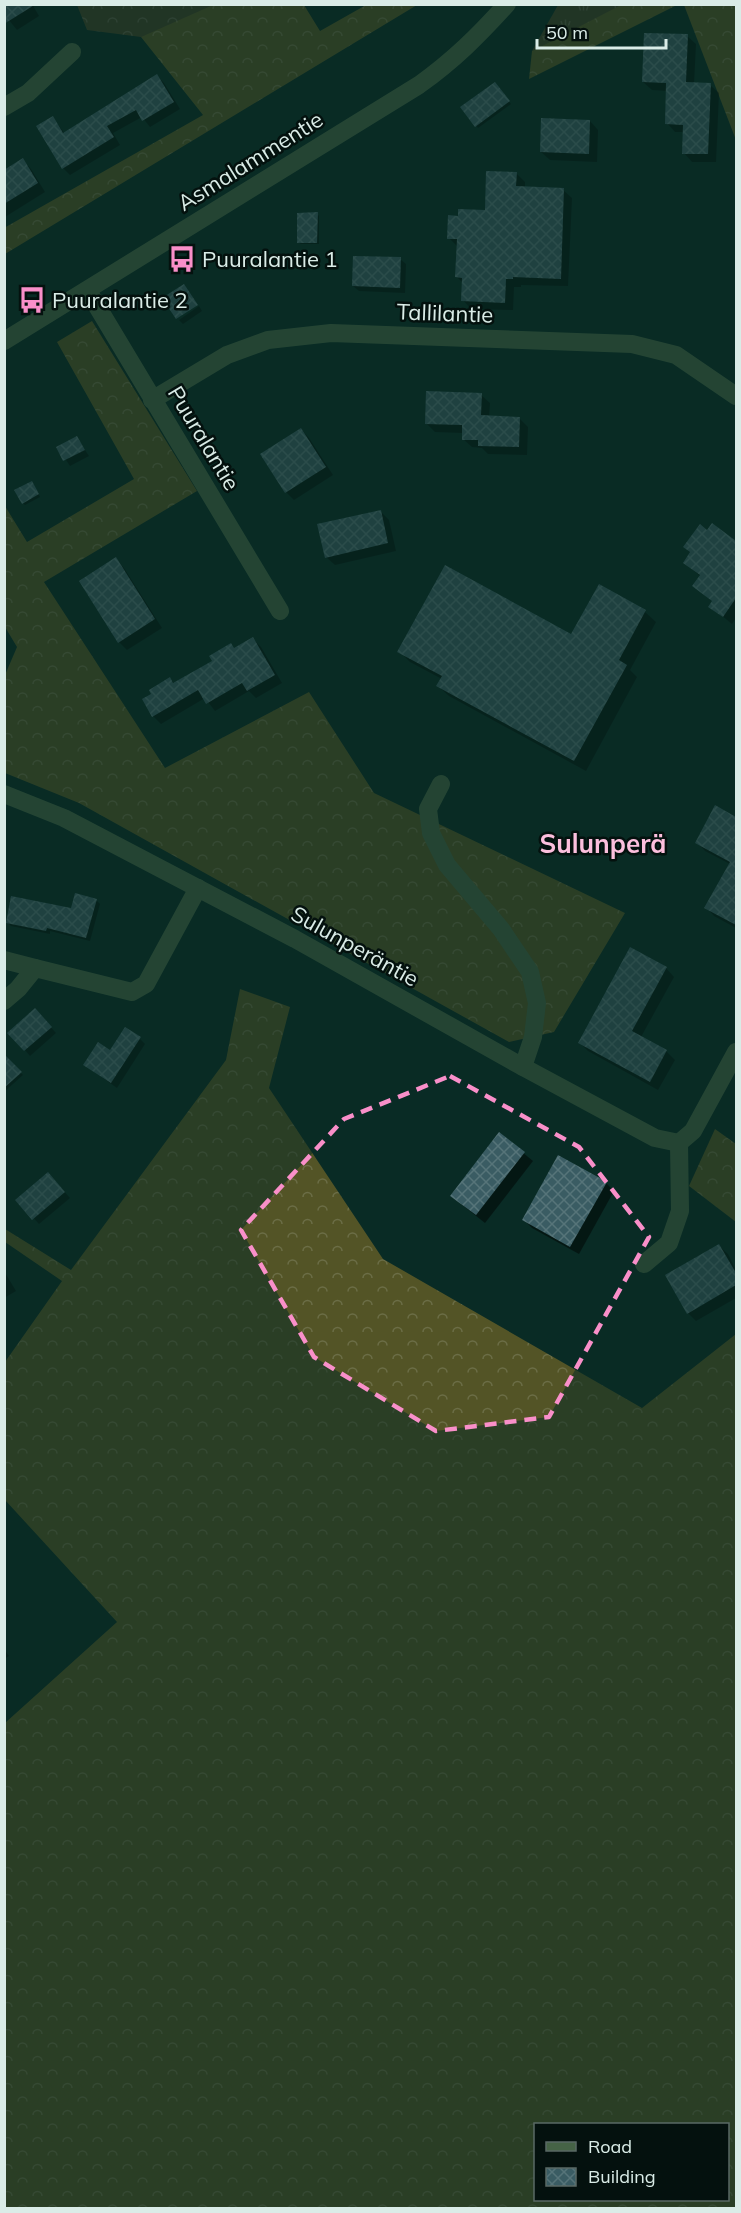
<svg xmlns="http://www.w3.org/2000/svg" width="741" height="2213" viewBox="0 0 741 2213" font-family="Mulish,sans-serif">
	<style>
		.grass { fill: url(#grass-tufts) }
		.forest { fill: url(#forest-crowns); fill-rule: evenodd }
		.park { fill: url(#park-crowns) }
		.shadow { fill: #0007 }
		.building { fill: url(#building-cross-hatch) }
		.lines { fill: none; stroke-linecap: round; stroke-linejoin: round }
		.minor { stroke: #466346; stroke-width: 18 }
		.marked { fill: none; stroke: #f98fc9; stroke-width: 4.5; stroke-dasharray: 12 8; stroke-linejoin: round }
		.labels { text-anchor: middle; dominant-baseline: central; stroke-width: 5; stroke-linejoin: round; paint-order: stroke }
		.street-label { font-size: 22px; fill: #daece7; stroke: #04110e }
		.poi-label { font-size: 22px; fill: #daece7; stroke: #04110e; text-anchor: start }
		.quarter-label { font-size: 26px; font-weight: bold; fill: #fcbfdd; stroke: #04110e }
	</style>
	<defs>
		<pattern id="grass-tufts" width="24" height="20" patternUnits="userSpaceOnUse" patternTransform="scale(1.5)"><rect width="24" height="20" fill="#3f4026"/><path d="M3 7l-1-3M5 7V3M7 7l1-3M15 17l-1-3M17 17v-4M19 17l1-3" fill="none" stroke="#5a5c46"/></pattern>
		<pattern id="forest-crowns" width="20" height="18" patternUnits="userSpaceOnUse" patternTransform="scale(1.5)"><rect width="20" height="18" fill="#535426"/><path d="M2 6a3 3 0 1 1 6 0M12 15a3 3 0 1 1 6 0" fill="none" stroke="#6b6d46"/></pattern>
		<pattern id="park-crowns" width="20" height="18" patternUnits="userSpaceOnUse" patternTransform="scale(1.5)"><rect width="20" height="18" fill="#3f4026"/><path d="M2 6a3 3 0 1 1 6 0M12 15a3 3 0 1 1 6 0" fill="none" stroke="#5a5c46"/></pattern>
		<pattern id="building-cross-hatch" width="8" height="8" patternUnits="userSpaceOnUse" patternTransform="scale(1.5)"><rect width="8" height="8" fill="#3a5c63"/><path d="M0 0l8 8M0 8l8-8" fill="none" stroke="#567479"/></pattern>
	</defs>
	<rect width="100%" height="100%" fill="#092b25"/>
	<path class="grass" d="M558 5H623L532 51Z"/>
	<g class="forest">
		<path d="M623 4 677 5 529 79 532 51Z"/>
		<path d="M106 5H304L320 31 366 5H417L5 254 4 228 203 115 141 37Z"/>
		<path d="M684 5H736V140Z"/>
		<path d="M92 321 197 491 44 582 165 768 309 692 374 793 625 913 554 1032 509 1042 79 803 5 773V675L17 647 5 627V506L27 542 134 479 57 342Z"/>
		<path d="M240 989 290 1007 269 1088 383 1259 642 1408 736 1334V2208H5V1723L117 1622 5 1500V1362L62 1281 5 1242V1229L71 1270 226 1060ZM728 2124V2200H536V2124Z"/>
		<path d="M715 1129 736 1144V1222L689 1186Z"/>
	</g>
	<path class="park" d="M77 5V4L213 5 141 37 87 30Z"/>
	<g class="shadow">
		<path d="M32 4 39 16 17 30 4 14Z"/>
		<path d="M687 36 696 44 694 84 710 85 719 93 716 162H692L684 153V132H675L667 123 668 91 652 90 643 82Z"/>
		<path d="M157 76 164 83 180 109 150 127 142 117 113 133 120 145 70 175 63 168 53 118 65 134Z"/>
		<path d="M497 86 511 104 478 128 463 107Z"/>
		<path d="M590 121 598 130 597 162 550 160 541 152Z"/>
		<path d="M23 160 31 169 45 192 5 217 4 172Z"/>
		<path d="M516 173 525 182V188L563 190 572 198 568 286 521 285V287H514L513 310 471 309 463 300V283L457 277 458 247 449 238 459 217 486 212Z"/>
		<path d="M317 214 319 216V244H301L298 242Z"/>
		<path d="M400 259 406 264 405 293 359 291 353 286Z"/>
		<path d="M199 306 202 311 183 324 179 320Z"/>
		<path d="M481 395 490 403 489 417 519 418 528 427 527 455 488 454 482 448 472 447 463 439V433L435 432 426 423Z"/>
		<path d="M301 429 309 438 333 475 294 500 286 492Z"/>
		<path d="M77 438 89 456 70 466 58 448Z"/>
		<path d="M32 482 40 497 25 505 23 503Z"/>
		<path d="M380 511 389 520 396 551 335 565 326 557Z"/>
		<path d="M712 525 736 542V618L732 624 710 606 713 602 694 586 701 577 685 563 691 554 685 547 707 532Z"/>
		<path d="M116 559 124 568 162 628 127 650 119 642Z"/>
		<path d="M599 586 645 612 656 622 630 670 637 677 586 771 449 696 438 686 442 679 410 662 399 651 572 636Z"/>
		<path d="M253 639 261 647 282 683 256 698 249 691 215 711 205 698 161 724 153 716V694L170 679 175 684Z"/>
		<path d="M716 807 736 818V928L714 916 706 907 730 864 705 851 697 842Z"/>
		<path d="M96 900 100 904 90 941 50 931V934L11 926 7 922 72 910Z"/>
		<path d="M666 968 674 977 641 1037 666 1051 675 1060 658 1090 588 1051 580 1043Z"/>
		<path d="M41 1016 56 1033 30 1056 25 1050Z"/>
		<path d="M140 1039 145 1044 117 1088 85 1065Z"/>
		<path d="M4 1057 23 1075 4 1092Z"/>
		<path d="M500 1134 533 1161 485 1223 461 1204Z"/>
		<path d="M53 1179 70 1198 39 1224 17 1200Z"/>
		<path d="M606 1183 614 1191 579 1254 532 1228 523 1219Z"/>
		<path d="M719 1246 728 1254 736 1270V1298L696 1321 688 1313Z"/>
		<path d="M4 1271 16 1291 4 1298Z"/>
		<path d="M4 1649 9 1656 4 1659Z"/>
	</g>
	<g class="building">
		<path d="M4 4H36L4 24Z"/>
		<path d="M644 33 688 34 686 82 711 83 708 154H682L683 125 665 124 666 83 642 82Z"/>
		<path d="M157 74 174 102 142 121 136 110 107 126 114 137 62 169 36 126 53 116 63 133Z"/>
		<path d="M495 82 510 101 475 127 460 107Z"/>
		<path d="M541 118 590 120 589 154 540 152Z"/>
		<path d="M23 158 38 183 4 204V170Z"/>
		<path d="M486 171 517 172 516 186 564 188 561 279 513 277V279H506L505 303 461 301 462 278 455 277 457 239H447L448 215 458 216V209L485 210Z"/>
		<path d="M318 212 317 243H297V213Z"/>
		<path d="M353 256 401 257 400 288 352 286Z"/>
		<path d="M184 284 198 305 176 319 162 298Z"/>
		<path d="M426 391 482 393 481 415 520 417 519 447 478 446V440H462V425L425 424Z"/>
		<path d="M301 428 326 467 285 493 260 454Z"/>
		<path d="M77 436 85 450 63 461 56 447Z"/>
		<path d="M32 481 39 494 22 504 14 490Z"/>
		<path d="M381 510 388 543 325 558 317 524Z"/>
		<path d="M712 523 736 541V598L723 617 708 607 712 601 692 586 700 575 683 563 690 552 683 547 700 524 707 530Z"/>
		<path d="M116 557 155 619 118 643 79 581Z"/>
		<path d="M445 565 571 634 599 584 646 610 619 660 627 665 574 761 436 686 442 676 397 652Z"/>
		<path d="M253 637 275 675 247 691 242 683 206 704 198 690 152 717 142 699 151 694 149 690 170 677 173 683 212 661 209 656 231 643 234 648Z"/>
		<path d="M715 805 736 817V925L704 908 730 862 695 843Z"/>
		<path d="M75 893 97 899 86 938 47 928 46 931 6 923 11 896 71 908Z"/>
		<path d="M630 947 667 967 632 1031 667 1050 650 1082 578 1043Z"/>
		<path d="M35 1008 52 1027 24 1051 7 1033Z"/>
		<path d="M125 1027 141 1037 111 1083 83 1065 98 1042 110 1050Z"/>
		<path d="M4 1054 22 1072 4 1088Z"/>
		<path d="M499 1132 525 1152 476 1215 450 1196Z"/>
		<path d="M558 1155 607 1182 570 1247 522 1220Z"/>
		<path d="M48 1172 65 1192 32 1220 15 1200Z"/>
		<path d="M719 1244 736 1273V1285L687 1314 665 1275Z"/>
	</g>
	<g class="lines">
		<g class="minor">
			<path d="M4 107 28 93 72 52"/>
			<path d="M88 291 280 611"/>
			<path d="M4 341 419 85C454 60 478 36 507 4"/>
			<path d="M152 400 227 355 268 340 331 333 632 344 676 355 736 396"/>
			<path d="M441 784 428 809 431 833 447 865 501 929 530 972 537 1003 533 1037 523 1067"/>
			<path d="M4 794 64 818 295 939 523 1067 655 1138 679 1143"/>
			<path d="M4 960 35 968"/>
			<path d="M4 1001 18 989 35 968 132 992 146 984 198 888"/>
			<path d="M679 1143 693 1131 736 1052"/>
			<path d="M644 1264 669 1243 680 1211 679 1143"/>
		</g>
	</g>
	<path d="M0 0H741V2213H0ZM450 1076 579 1147 649 1237 549 1417 436 1431 314 1357 241 1230 344 1119Z" fill="#092b25" fill-opacity=".55" fill-rule="evenodd"/>
	<path class="marked" d="M450 1076 579 1147 649 1237 549 1417 436 1431 314 1357 241 1230 344 1119Z"/>
	<defs>
		<symbol id="bus-bare" viewBox="-9 -9 18 18"><path d="M-5-6H5V4H4V6H2V4H-2V6H-4V4H-5ZM-3.5-4V0h7V-4ZM-3.5 1.2v1.5H-2V1.2ZM2 1.2v1.5H3.5V1.2Z" fill="#f98fc9" stroke="#04110e" stroke-width="2.5" paint-order="stroke"/></symbol>
	</defs>
	<g fill-rule="evenodd">
		<use href="#bus-bare" x="163" y="240" width="38" height="38"/>
		<use href="#bus-bare" x="13" y="281" width="38" height="38"/>
	</g>
	<g class="labels">
		<g class="street-label">
			<text transform="translate(250 161) rotate(-32)">Asmalammentie</text>
			<text transform="translate(445 313) rotate(2)">Tallilantie</text>
			<text transform="translate(204 438) rotate(59)">Puuralantie</text>
			<text transform="translate(355 946) rotate(29)">Sulunperäntie</text>
		</g>
		<g class="poi-label">
			<text x="202" y="259">Puuralantie 1</text>
			<text x="52" y="300">Puuralantie 2</text>
		</g>
		<g class="quarter-label">
			<text x="603" y="843">Sulunperä</text>
		</g>
	</g>
	<rect width="741" height="2213" fill="none" stroke="#daece7" stroke-width="12"/>
	<rect x="534" y="2123" width="195" height="78" fill="#04110e" stroke="#5a6965" stroke-width="1.5"/>
	<rect x="546" y="2142" width="30" height="9" fill="#466346" stroke="#5a6965" stroke-width="1.5"/>
	<text x="588" y="2153" font-size="18" fill="#daece7">Road</text>
	<rect x="546" y="2168" width="30" height="18" fill="url(#building-cross-hatch)" stroke="#5a6965" stroke-width="1.5"/>
	<text x="588" y="2183" font-size="18" fill="#daece7">Building</text>
	<path d="M537 39v9h129v-9" fill="none" stroke="#daece7" stroke-width="3"/>
	<text x="546" y="39" font-size="18" fill="#daece7" stroke="#04110e" stroke-width="4.5" paint-order="stroke">50 m</text>
</svg>
